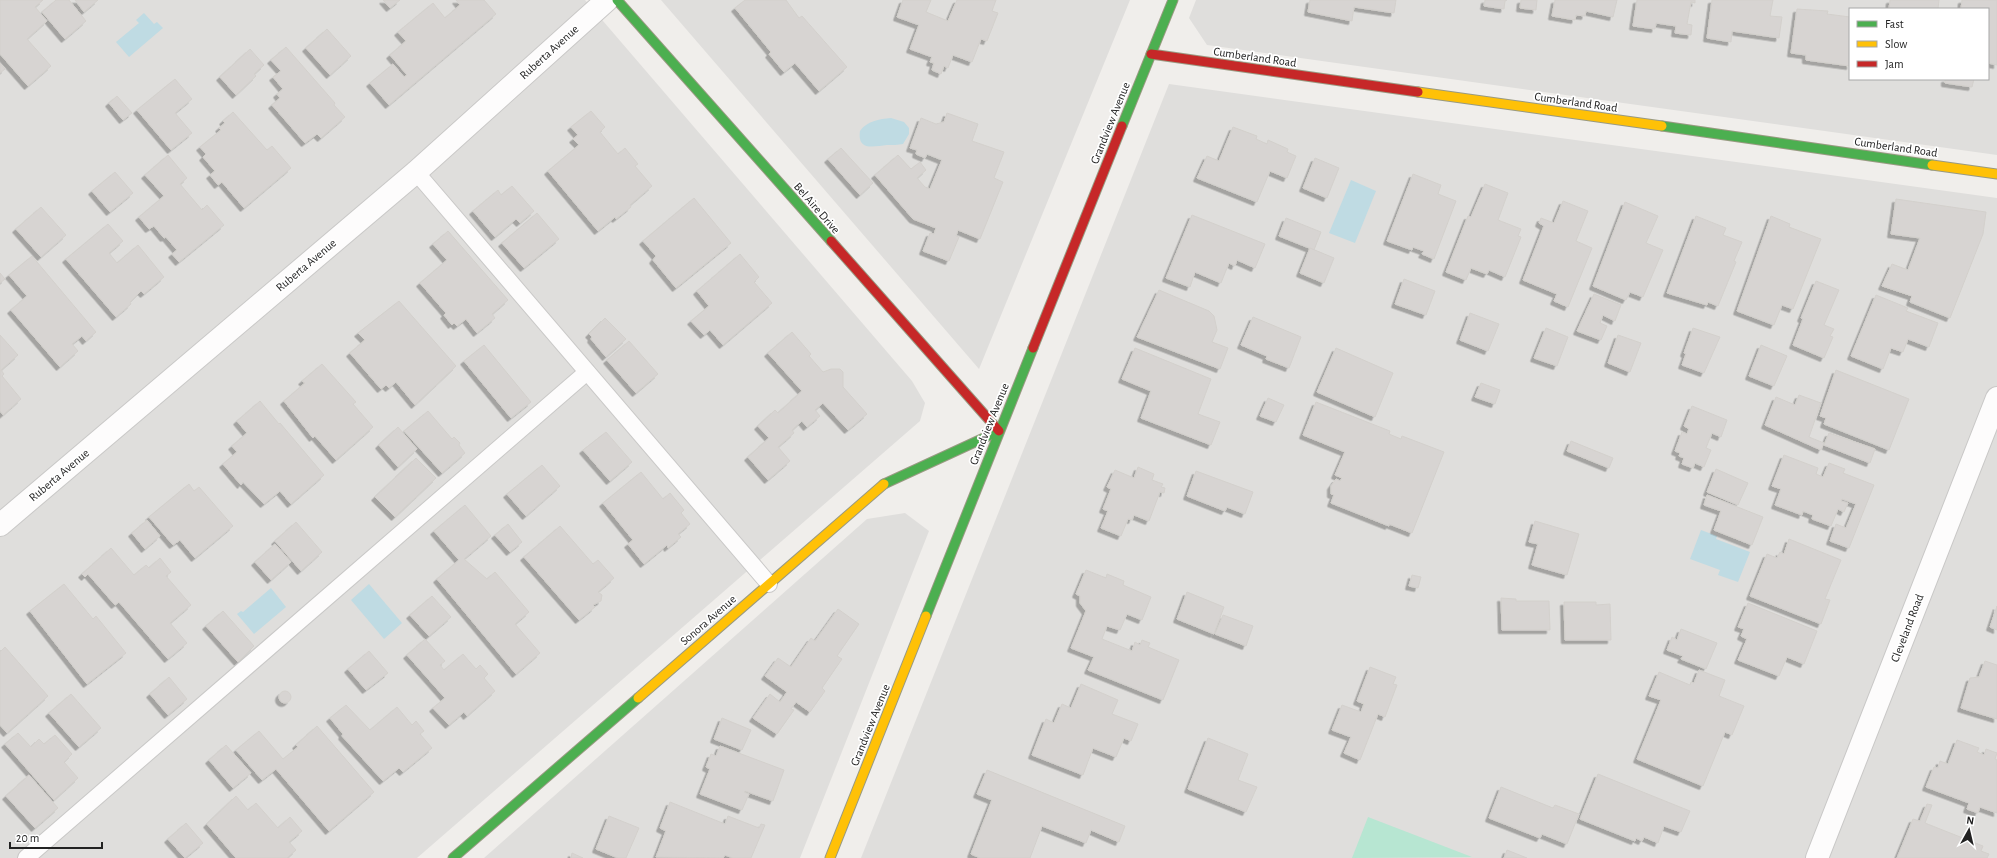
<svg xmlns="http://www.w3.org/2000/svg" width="1997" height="858" viewBox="0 0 1997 858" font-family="'Alegreya Sans',sans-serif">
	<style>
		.residential { fill: #dfdedc; fill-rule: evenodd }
		.pitch { fill: #b7e6d2 }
		.water { fill: #bfdbe3 }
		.building { fill: #d7d4d2; stroke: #d3d0cc; filter: url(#shadow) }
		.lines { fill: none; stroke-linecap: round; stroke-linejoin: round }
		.lane-casing { stroke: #c9c8c7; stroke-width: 18 }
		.street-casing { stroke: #c9c8c7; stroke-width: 24 }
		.fast-casing { stroke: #999a82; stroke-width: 11 }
		.slow-casing { stroke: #999a82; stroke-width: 11 }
		.jam-casing { stroke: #999a82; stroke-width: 11 }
		.lane { stroke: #fdfcfc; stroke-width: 16 }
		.street { stroke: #fdfcfc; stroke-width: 22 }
		.fast { stroke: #4caf50; stroke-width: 9 }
		.slow { stroke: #ffc107; stroke-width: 9 }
		.jam { stroke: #c62828; stroke-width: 9 }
		.labels { text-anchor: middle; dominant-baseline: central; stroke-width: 3.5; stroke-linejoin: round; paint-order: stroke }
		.street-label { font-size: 12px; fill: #222; stroke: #fff }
	</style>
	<defs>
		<filter id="shadow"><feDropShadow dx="-3.5" dy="3.5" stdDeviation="0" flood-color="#0004"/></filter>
	</defs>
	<rect width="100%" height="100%" fill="#f0eeeb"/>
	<g class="residential">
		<path d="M0 0H585L912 381 925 403 920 421 417 858H0Z"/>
		<path d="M661 0H1130L979 369Z"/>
		<path d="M1196 0H1997V155L1207 45 1189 18ZM1850 9H1988V79H1850Z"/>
		<path d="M1169 84 1997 198V858H861Z"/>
		<path d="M905 513 929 531 800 858H484L867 519Z"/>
	</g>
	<path class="pitch" d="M1368 817 1472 857 1352 858Z"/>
	<g class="water">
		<path d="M144 13 154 24 157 22 163 28 129 57 116 42 139 23 136 20Z"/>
		<path d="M891 118 904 122 909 128V134L903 144C898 145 893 145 887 145 875 146 857 152 860 131 867 121 879 119 891 118Z"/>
		<path d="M1351 180 1376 191 1355 243 1329 233Z"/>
		<path d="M1701 530 1717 536 1716 539 1750 552 1738 582 1718 575 1720 570 1690 559Z"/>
		<path d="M369 584 402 623 384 639 351 600Z"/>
		<path d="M271 588 286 607 254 634 237 614 241 611 243 612Z"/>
	</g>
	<g class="building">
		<path d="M0 0H43L35 7 47 21 27 39 51 66 28 86 0 54Z"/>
		<path d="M56 0H69L86 21 65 39 42 12Z"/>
		<path d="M75 0H98L84 12Z"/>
		<path d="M383 0H400L390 8Z"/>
		<path d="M456 0H484L496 14 389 105 370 83 393 64 404 77 407 75 390 55 406 41 398 32 433 3 445 18 460 5Z"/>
		<path d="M745 0H786L799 18 802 16 847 67 819 91 795 63 784 72 769 54 771 52 735 8Z"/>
		<path d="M903 0H931L926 12 948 21 957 0H996L992 11 998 13 987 41 981 39 972 62 953 55 948 68 944 66 941 74 932 70 934 63 930 62 932 57 910 49 919 25 897 17Z"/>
		<path d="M1310 0H1396L1394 13 1354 7 1352 21 1308 12Z"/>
		<path d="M1485 0H1507L1505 1 1504 9 1484 6Z"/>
		<path d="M1521 0H1537L1536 10 1520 8Z"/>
		<path d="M1555 0H1617L1613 17 1586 11 1585 16 1576 15 1575 20 1552 16Z"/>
		<path d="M1637 0H1695V3L1691 2 1687 24 1692 25 1691 35 1675 33 1676 26 1656 23 1655 29 1633 26Z"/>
		<path d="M1712 0H1773L1770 16 1782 17 1779 38 1732 31 1731 42 1707 38Z"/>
		<path d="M1890 0H1939L1938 9H1889Z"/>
		<path d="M1962 0H1997V65L1988 63V9H1961Z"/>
		<path d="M1797 9 1828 11 1827 14 1850 17V66L1806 60V55L1791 53Z"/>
		<path d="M327 29 351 56 330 75 306 48Z"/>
		<path d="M286 47 335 103 334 105 345 117 321 138 317 134 305 143 272 105 280 98 277 94 283 89 273 77 281 71 271 60Z"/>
		<path d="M250 49 264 65 254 74 256 76 236 95 220 77Z"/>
		<path d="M0 63 5 69 0 73Z"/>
		<path d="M175 79 192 99 175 113 192 133 171 150 137 110Z"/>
		<path d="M1945 79H1974L1972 87 1945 83Z"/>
		<path d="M117 96 132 113 123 120 109 103Z"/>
		<path d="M591 111 605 127 600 132 618 154 625 148 638 164 635 166 652 186 630 205 631 207 616 219 615 217 598 231 548 171 579 145 573 139 578 135 571 127Z"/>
		<path d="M233 112 267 150 272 146 291 168 244 208 222 182 218 185 210 175 215 171 203 157 206 154 200 147 221 130 219 128 225 123 223 121Z"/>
		<path d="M947 113 978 124 972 141 1004 152 994 178 1003 182 980 239 958 230 956 236 959 237 949 261 923 251 930 233 934 234 936 228 913 219 875 175 898 155 911 169 920 162 926 170 917 178 925 187 930 189 942 160 927 154 925 158 916 154 917 150 910 148 921 118 936 124 944 122Z"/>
		<path d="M1233 127 1257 136 1256 139 1267 144 1268 140 1288 149 1287 152 1296 156 1287 178 1270 171 1257 202 1197 178 1207 156 1219 161Z"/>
		<path d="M841 148 873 183 860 195 828 159Z"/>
		<path d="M168 155 187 178 180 184 202 210 207 205 224 225 179 262 172 254 177 250 166 237 164 238 154 226 149 229 139 217 164 196 145 175Z"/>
		<path d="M1315 158 1339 168 1327 198 1303 188Z"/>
		<path d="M115 172 133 193 110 212 92 191Z"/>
		<path d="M1413 174 1441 185 1438 194 1456 201 1434 259 1422 254 1424 251 1413 247 1412 250 1387 241Z"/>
		<path d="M1485 184 1508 193 1498 220 1521 229 1518 236 1521 237 1505 277 1489 270 1487 274 1471 268 1466 280 1446 272 1468 216 1471 217Z"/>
		<path d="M512 186 534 211 520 223 516 219 495 237 473 211 498 190 501 195Z"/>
		<path d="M694 198 731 243 676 288 653 260 656 256 643 241Z"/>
		<path d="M1896 199 1986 212 1983 234 1950 318 1910 302 1912 296 1882 286 1892 264 1908 270 1920 238 1891 234Z"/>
		<path d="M1563 201 1588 211 1576 241 1592 248 1568 307 1554 301 1557 294 1523 280 1544 226 1539 223 1541 218 1554 223Z"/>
		<path d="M1625 202 1658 216 1646 243 1663 250 1643 297 1630 292 1626 300 1593 286Z"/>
		<path d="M41 207 66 235 41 257 16 229Z"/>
		<path d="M537 213 559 239 524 268 502 243Z"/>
		<path d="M1192 215 1265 244 1255 268 1237 260 1235 266 1229 263 1221 283 1195 272 1190 287 1166 278Z"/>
		<path d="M1696 216 1726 228 1723 235 1742 242 1734 261 1736 262 1718 306 1708 302 1707 305 1667 293Z"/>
		<path d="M1771 216 1790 224 1789 227 1821 239 1793 309 1782 305 1774 325 1737 311Z"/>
		<path d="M1286 218 1321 232 1314 250 1279 236Z"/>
		<path d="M108 224 123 241 109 253 117 263 138 245 164 277 144 294 141 291 130 302 131 304 116 317 66 259Z"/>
		<path d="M448 231 508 300 492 314 495 318 477 333 466 319 457 326 454 323 452 325 444 315 446 313 420 283 447 260 433 244Z"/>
		<path d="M1310 248 1334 258 1324 283 1300 273Z"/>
		<path d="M740 254 759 277 754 282 772 303 723 345 710 330 704 335 691 321 709 306 697 291Z"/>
		<path d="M32 256 96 332 86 341 82 336 72 344 78 351 60 367 11 310 27 296 9 275Z"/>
		<path d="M0 273 5 279 0 283Z"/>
		<path d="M1404 279 1435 291 1426 315 1395 304Z"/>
		<path d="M1816 281 1839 290 1824 325 1834 329 1830 336 1833 337 1824 358 1793 345 1803 319 1801 318Z"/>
		<path d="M1159 290 1209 311 1214 316 1217 330 1212 342 1228 348 1220 369 1137 337Z"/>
		<path d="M1594 294 1621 305 1615 321 1603 315 1600 323 1607 326 1601 340 1577 331Z"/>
		<path d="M1876 295 1908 308 1906 311 1938 323 1929 347 1908 339 1903 352 1891 348 1883 369 1851 356Z"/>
		<path d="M399 301 456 366 415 405 396 382 389 388 386 385 381 389 350 353 365 340 358 333Z"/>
		<path d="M1470 313 1499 324 1488 351 1460 340Z"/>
		<path d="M1253 317 1301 337 1289 368 1266 359 1267 356 1241 345Z"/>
		<path d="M605 318 626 339 606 357 591 339 592 337 589 334Z"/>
		<path d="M1546 328 1568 337 1557 366 1534 358Z"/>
		<path d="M1693 328 1720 337 1704 373 1682 365 1686 354 1684 353Z"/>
		<path d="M792 332 811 354 809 356 823 372 831 369H840L843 372V387L867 414 848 430 823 403 815 410 820 416 807 427 802 421 792 430 794 433 778 447 790 461 768 480 748 457 769 438 758 426 775 410 778 413 802 391 768 353Z"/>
		<path d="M0 335 18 355 1 370 4 374 2 376 21 399 3 415 0 411Z"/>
		<path d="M1618 335 1641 343 1630 372 1608 363Z"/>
		<path d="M629 341 658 374 636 393 607 360Z"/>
		<path d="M484 345 531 402 511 418 464 361Z"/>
		<path d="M1761 345 1787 356 1774 386 1749 376Z"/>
		<path d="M1135 348 1211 379 1198 414 1220 422 1211 445 1141 418 1151 391 1122 379Z"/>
		<path d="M1336 348 1393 373 1375 417 1317 392Z"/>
		<path d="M322 364 356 402 353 404 373 427 336 460 315 436 313 438 284 401 305 383 302 381Z"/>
		<path d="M1836 370 1909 399 1889 450 1824 424 1826 418 1820 416Z"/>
		<path d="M1481 383 1500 390 1495 404 1475 397Z"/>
		<path d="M1799 395 1821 403 1809 437 1824 443 1821 450 1765 425 1776 397 1795 405Z"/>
		<path d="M1268 398 1284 405 1276 422 1260 416Z"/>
		<path d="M260 401 279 424 280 423 324 475 291 504 280 491 264 504 243 482 241 485 223 464 237 452 232 446 247 433 237 421Z"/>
		<path d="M1316 402 1390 431 1389 434 1401 439 1402 436 1444 452 1412 533 1389 524V526L1331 503 1334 495 1331 494V486L1336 479 1340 481 1342 478 1335 475 1345 452 1303 435Z"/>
		<path d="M1692 406 1727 420 1721 437 1712 433 1706 448 1711 450 1704 467 1695 463 1693 468 1682 464 1684 458 1679 456 1680 453 1675 451 1682 432 1687 434 1689 429 1684 426Z"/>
		<path d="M428 411 452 439 454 437 460 443 459 445 465 453 442 473 404 431Z"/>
		<path d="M398 427 417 449 398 467 379 445Z"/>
		<path d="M606 432 632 462 610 481 583 450Z"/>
		<path d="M1829 433 1875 449 1870 463 1824 445Z"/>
		<path d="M1571 441 1613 458 1609 468 1567 451Z"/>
		<path d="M1784 455 1818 468 1816 474 1823 477 1829 463 1845 469 1843 473 1874 485 1849 548 1830 541 1836 524 1846 528 1856 504 1842 499 1841 501 1848 503 1844 512 1838 509 1831 526 1812 519 1813 515 1803 511 1802 515 1775 505 1781 489 1772 486Z"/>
		<path d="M416 458 436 478 395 517 375 497Z"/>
		<path d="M542 465 560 486 526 516 507 494Z"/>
		<path d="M1138 467 1154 474 1152 480 1163 484 1161 487 1165 488 1164 493 1160 492 1149 521 1134 515 1132 520 1128 519 1121 536 1101 528 1108 511 1103 509 1111 489 1107 487 1115 470 1134 478Z"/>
		<path d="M1716 469 1748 483 1738 505 1707 492Z"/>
		<path d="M1196 471 1253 492 1245 514 1227 507 1225 511 1187 496Z"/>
		<path d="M641 472 663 499 670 493 684 510 681 513 690 524 678 534 681 537 668 548 667 545 644 564 628 544 633 540 603 503Z"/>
		<path d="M189 484 194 491 199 487 233 526 195 558 180 540 173 545 149 517Z"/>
		<path d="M1707 495 1763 517 1752 545 1714 530 1721 511 1704 505Z"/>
		<path d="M465 505 491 536 464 559 487 579 495 572 529 612 515 624 540 653 516 674 437 579 459 560 434 531Z"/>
		<path d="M147 520 160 536 145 549 132 533Z"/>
		<path d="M1535 521 1579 534 1567 575 1532 565 1538 544 1529 542Z"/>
		<path d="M296 522 322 552 301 571 275 541Z"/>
		<path d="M508 524 522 542 510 552 495 535Z"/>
		<path d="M560 526 593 564 598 560 614 578 598 592 602 595 601 601 593 605 595 607 579 620 524 557Z"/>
		<path d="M1789 539 1841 560 1825 599 1830 600 1821 624 1750 596 1767 554 1777 558 1780 552 1784 554Z"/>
		<path d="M275 544 291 562 271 580 255 562Z"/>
		<path d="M111 548 134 575 146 565 149 568 160 558 171 572 166 576 191 605 170 623 187 643 168 659 119 602 115 605 88 574 85 577 82 574Z"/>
		<path d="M1086 570 1106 578 1107 574 1124 581 1123 585 1151 597 1142 620 1127 614 1120 630 1107 626 1102 639 1132 651 1135 642 1140 645 1142 640 1150 643 1148 647 1179 660 1163 700 1088 670 1094 657 1071 648 1086 611 1080 603V596L1076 594Z"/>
		<path d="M1412 575 1421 577 1418 588 1409 586Z"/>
		<path d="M64 584 93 619 96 616 126 653 87 684 30 611Z"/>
		<path d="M1187 592 1224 607 1214 634 1177 619Z"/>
		<path d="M432 596 451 617 429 636 410 615Z"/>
		<path d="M1501 598 1516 599V601H1549L1550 630H1502Z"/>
		<path d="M1564 602H1596V605L1610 604 1611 640H1565Z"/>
		<path d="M1748 603 1817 631 1804 664 1787 657 1779 676 1738 660 1747 639 1741 636 1744 629 1738 627Z"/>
		<path d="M1997 606V630L1990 627Z"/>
		<path d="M838 609 859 624 837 656 842 659 822 688 825 691 810 712 796 702 791 709 794 710 777 734 753 718 770 694 780 702 787 692 765 676 778 658 791 667 811 638 815 641Z"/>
		<path d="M223 611 254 646 238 662 206 626Z"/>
		<path d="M1223 615 1253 626 1246 646 1215 634Z"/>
		<path d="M1681 629 1717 643 1706 669 1681 659 1683 656 1667 650 1672 637 1677 640Z"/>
		<path d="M425 639 445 661 440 665 444 670 463 654 476 669 480 665 488 674 484 678 495 691 467 716 464 712 449 725 433 708 445 698 407 655Z"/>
		<path d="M5 647 48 696 7 733 0 725V652Z"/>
		<path d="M369 651 388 673 366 690 348 669Z"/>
		<path d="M1985 661 1997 665V719L1961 708 1970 678 1979 677Z"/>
		<path d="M1370 667 1396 677 1393 684 1397 685 1385 717 1378 714 1360 760 1344 753 1351 737 1332 730 1342 705 1361 712 1364 704 1357 701Z"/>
		<path d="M1699 670 1725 680 1719 696 1744 706 1732 735 1725 732 1703 786 1637 759 1661 700 1649 696 1659 672 1690 685 1691 682 1694 683Z"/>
		<path d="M169 677 187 699 168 715 150 694Z"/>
		<path d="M1081 684 1118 700 1112 714 1138 724 1131 741 1124 738 1116 757 1093 748 1083 775 1032 755 1046 719 1054 723 1062 704 1071 708Z"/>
		<circle cx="285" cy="697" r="6"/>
		<path d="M71 694 101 728 79 747 49 713Z"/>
		<path d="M346 705 370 730 397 707 412 725 416 721 424 731 420 734 432 748 403 772 399 768 383 781 342 736 343 734 330 718Z"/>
		<path d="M722 718 751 730 742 750 714 739Z"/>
		<path d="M317 726 374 792 329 831 276 769 262 780 236 750 259 731 283 759 298 747 296 745Z"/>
		<path d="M18 733 31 747 39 739 44 744 55 735 72 754 64 762 78 778 54 800 5 744Z"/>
		<path d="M1208 738 1248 754 1238 780 1257 787 1246 812 1188 789Z"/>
		<path d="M1957 740 1979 748 1977 752 1984 755 1986 749 1997 753 1995 759 1997 760V813L1980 807 1978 813 1967 809 1969 803 1926 787 1934 767 1938 768 1940 761 1948 764Z"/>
		<path d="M226 745 251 773 233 788 209 760Z"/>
		<path d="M720 746 784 770 773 801 745 791 744 792 749 794 742 810 700 794 710 769 706 767 711 754 716 756Z"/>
		<path d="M987 770 1125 826 1119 842 1091 830 1086 843 1042 826 1030 858H980L971 854 992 800 977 794Z"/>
		<path d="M1598 774 1690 811 1681 832 1664 826 1658 843 1644 837 1642 841 1636 838 1635 841 1580 819Z"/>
		<path d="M29 775 58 808 35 828 6 796Z"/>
		<path d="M1501 787 1553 808 1555 805 1579 814 1567 844 1542 834 1540 838 1489 818Z"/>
		<path d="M236 796 248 810 256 803 278 828 290 817 302 831 289 842 296 850 287 858H236L207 824Z"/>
		<path d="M670 802 725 824 728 816 759 828 761 824 765 825 751 858H733L725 855 723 858 656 857 666 831 660 828Z"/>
		<path d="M1927 804 1932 805 1925 823 1983 846 1981 851 1989 854 1987 858H1897L1913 819 1920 821Z"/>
		<path d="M609 816 639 828 626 858H618L596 849Z"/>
		<path d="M186 823 203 843 185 858 168 839Z"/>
		<path d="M1507 850 1527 858H1504Z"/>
		<path d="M572 853 583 858H571Z"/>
	</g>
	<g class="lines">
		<defs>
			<g id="lane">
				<path d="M416 172 769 584"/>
				<path d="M26 858 587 372"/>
			</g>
			<g id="street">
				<path d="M0 525 416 172 607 0"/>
				<path d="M1817 858 1997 398"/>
			</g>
			<g id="fast">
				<path d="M617 0 831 241"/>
				<path d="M1122 126 1173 0"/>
				<path d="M1662 126 1932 165"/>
				<path d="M884 484 999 431"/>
				<path d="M926 616 1033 348"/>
				<path d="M453 858 638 698"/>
			</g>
			<g id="slow">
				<path d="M1418 92 1662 126"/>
				<path d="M1932 165 1997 174"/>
				<path d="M638 698 884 484"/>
				<path d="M830 858 926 616"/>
			</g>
			<g id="jam">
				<path d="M1151 54 1418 92"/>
				<path d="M831 241 999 431"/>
				<path d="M1033 348 1122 126"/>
			</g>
		</defs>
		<use href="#lane" class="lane-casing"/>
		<use href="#street" class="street-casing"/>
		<use href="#fast" class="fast-casing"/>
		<use href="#slow" class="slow-casing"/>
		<use href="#jam" class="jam-casing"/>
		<use href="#lane" class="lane"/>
		<use href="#street" class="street"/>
		<use href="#fast" class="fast"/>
		<use href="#slow" class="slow"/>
		<use href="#jam" class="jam"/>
	</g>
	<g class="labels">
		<g class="street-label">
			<text transform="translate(549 52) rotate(-42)">Ruberta Avenue</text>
			<text transform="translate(1255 57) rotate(8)">Cumberland Road</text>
			<text transform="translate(1576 102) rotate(8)">Cumberland Road</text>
			<text transform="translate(1110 123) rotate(-68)">Grandview Avenue</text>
			<text transform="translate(1896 147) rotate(8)">Cumberland Road</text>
			<text transform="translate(817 208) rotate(49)">Bel Aire Drive</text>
			<text transform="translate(306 265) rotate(-40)">Ruberta Avenue</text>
			<text transform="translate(989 424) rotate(-68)">Grandview Avenue</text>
			<text transform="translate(59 475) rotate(-40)">Ruberta Avenue</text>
			<text transform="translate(708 620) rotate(-41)">Sonora Avenue</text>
			<text transform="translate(1907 628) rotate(-69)">Cleveland Road</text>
			<text transform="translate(870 725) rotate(-68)">Grandview Avenue</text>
		</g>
	</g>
	<rect x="1849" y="8" width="140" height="72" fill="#ffffff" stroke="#a7a7a7"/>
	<rect x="1857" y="21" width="20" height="6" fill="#4caf50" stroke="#a7a7a7"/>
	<text x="1885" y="28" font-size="12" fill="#222222">Fast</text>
	<rect x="1857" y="41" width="20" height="6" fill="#ffc107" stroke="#a7a7a7"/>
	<text x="1885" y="48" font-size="12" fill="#222222">Slow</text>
	<rect x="1857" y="61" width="20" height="6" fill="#c62828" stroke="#a7a7a7"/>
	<text x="1885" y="68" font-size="12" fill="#222222">Jam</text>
	<g transform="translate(1969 830) rotate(8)" stroke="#ffffff" stroke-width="3" paint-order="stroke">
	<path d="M0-3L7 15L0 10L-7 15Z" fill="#222222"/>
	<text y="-6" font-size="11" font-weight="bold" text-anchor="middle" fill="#222222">N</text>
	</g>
	<path d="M10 842v6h92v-6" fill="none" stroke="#222222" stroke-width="2"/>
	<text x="16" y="842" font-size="12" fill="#222222" stroke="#ffffff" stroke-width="3" paint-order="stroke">20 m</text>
</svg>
